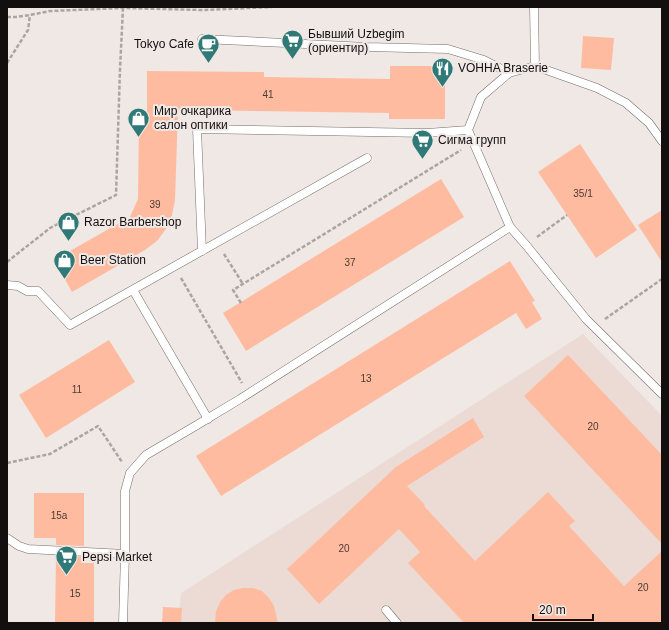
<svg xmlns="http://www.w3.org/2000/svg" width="669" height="630" viewBox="0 0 669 630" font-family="Helvetica,sans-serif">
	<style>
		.built { fill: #ebdbd4 }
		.building { fill: #ffbb9f }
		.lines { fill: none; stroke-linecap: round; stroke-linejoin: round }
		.lane-casing { stroke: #756e6b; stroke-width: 9 }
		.path { stroke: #aba4a1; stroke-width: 2.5; stroke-dasharray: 4 2; stroke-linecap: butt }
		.lane { stroke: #fff; stroke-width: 8 }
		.labels { text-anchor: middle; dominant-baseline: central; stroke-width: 4; stroke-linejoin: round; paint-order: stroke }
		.number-label { font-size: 10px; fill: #4d3a32 }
		.poi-label { font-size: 12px; fill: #120f0e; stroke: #f0e8e4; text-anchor: start }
	</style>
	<rect width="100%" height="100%" fill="#f0e8e4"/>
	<path class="built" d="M583 334 662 416V623H178L181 593Z"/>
	<g class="building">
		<path d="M583 36 614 38 611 70 581 68Z"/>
		<path d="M390 66H445V119H389V113L178 110 175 200 172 215 166 229 157 241 145 250 72 292 54 260 130 217 138 199 139 115H147V71L264 72V77L390 79Z"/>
		<path d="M580 144 637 230 596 258 538 172Z"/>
		<path d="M441 179 464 217 246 351 223 313Z"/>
		<path d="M662 210V262L638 225Z"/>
		<path d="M510 261 535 301 532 302 542 319 526 329 516 313 221 496 196 456Z"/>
		<path d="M109 340 135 382 46 438 19 395Z"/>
		<path d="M568 355 662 455V544L524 396Z"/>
		<path d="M473 418 484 437 407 486 425 505 424 506 475 561 548 492 575 521 569 526 624 586 662 551V623H464L408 563 420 552 399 529 319 604 287 569 396 467Z"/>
		<path d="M34 493H84V546L56 545V538H34Z"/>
		<path d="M56 556 84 557V563H94V623H55Z"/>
		<path d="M243 588H253L262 591 269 598 274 606 278 623H215L216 611 220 602 226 595 234 590Z"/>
		<path d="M163 607 182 608 181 623H162Z"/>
	</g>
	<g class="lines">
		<defs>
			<g id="lane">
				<path d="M534 7 535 66 509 73 481 97 468 130 510 227 526 245 586 319 662 394"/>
				<path d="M202 39 367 47 448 49 484 60 509 73"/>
				<path d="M535 66 597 88 626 103 649 123 662 141"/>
				<path d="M202 251 197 129 427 133 468 130"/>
				<path d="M7 285 18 286 27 291H38L70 325 367 158"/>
				<path d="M133 290 208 419"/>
				<path d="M7 538 19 546 28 549 125 554 123 623"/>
				<path d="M125 554V491L130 473 146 455 197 425 240 399 510 227"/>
				<path d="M386 610 397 623"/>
			</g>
		</defs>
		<use href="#lane" class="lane-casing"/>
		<g class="path">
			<path d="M7 17H16L30 15 50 11 123 8 203 10 272 7"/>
			<path d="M7 63 28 30 30 15"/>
			<path d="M537 237 567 215"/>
			<path d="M224 254 243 284"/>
			<path d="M7 262 50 228 116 195 120 69 123 8"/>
			<path d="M181 278 242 383"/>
			<path d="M241 303 233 290 461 150"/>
			<path d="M605 319 662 279"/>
			<path d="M7 463 50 454 98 426 122 462"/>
		</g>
		<use href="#lane" class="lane"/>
	</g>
	<defs>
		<symbol id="supermarket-pin" viewBox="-11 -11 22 30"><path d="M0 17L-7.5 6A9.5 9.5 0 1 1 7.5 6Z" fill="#2f7977" stroke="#f0e8e4"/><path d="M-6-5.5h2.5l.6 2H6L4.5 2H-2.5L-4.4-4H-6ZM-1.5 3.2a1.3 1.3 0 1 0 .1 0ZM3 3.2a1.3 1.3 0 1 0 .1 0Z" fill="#fff"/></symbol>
		<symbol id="cafe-pin" viewBox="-11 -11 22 30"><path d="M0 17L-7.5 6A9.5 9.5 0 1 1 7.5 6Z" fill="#2f7977" stroke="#f0e8e4"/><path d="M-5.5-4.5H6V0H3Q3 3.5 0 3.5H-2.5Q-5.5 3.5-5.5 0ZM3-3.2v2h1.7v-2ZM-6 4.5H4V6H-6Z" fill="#fff"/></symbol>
		<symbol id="restaurant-pin" viewBox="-11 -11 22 30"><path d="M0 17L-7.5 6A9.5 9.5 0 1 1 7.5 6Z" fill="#2f7977" stroke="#f0e8e4"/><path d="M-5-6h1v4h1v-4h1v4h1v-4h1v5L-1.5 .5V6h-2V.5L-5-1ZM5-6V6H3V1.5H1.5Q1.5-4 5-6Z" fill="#fff"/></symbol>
		<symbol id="shop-pin" viewBox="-11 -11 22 30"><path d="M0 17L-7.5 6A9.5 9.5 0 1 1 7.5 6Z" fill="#2f7977" stroke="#f0e8e4"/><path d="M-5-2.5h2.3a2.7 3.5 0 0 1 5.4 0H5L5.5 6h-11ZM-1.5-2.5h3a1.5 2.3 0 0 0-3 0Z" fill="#fff"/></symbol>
	</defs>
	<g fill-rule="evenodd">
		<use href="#supermarket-pin" x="280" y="28" width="25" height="34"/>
		<use href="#cafe-pin" x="196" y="32" width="25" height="34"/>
		<use href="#restaurant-pin" x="430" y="56" width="25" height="34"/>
		<use href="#shop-pin" x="126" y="106" width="25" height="34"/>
		<use href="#supermarket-pin" x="410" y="128" width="25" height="34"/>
		<use href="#shop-pin" x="56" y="210" width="25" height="34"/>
		<use href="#shop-pin" x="52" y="248" width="25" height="34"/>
		<use href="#supermarket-pin" x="54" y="544" width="25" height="34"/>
	</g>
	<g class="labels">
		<g class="number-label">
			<text x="268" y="94">41</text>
			<text x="583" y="193">35/1</text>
			<text x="155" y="204">39</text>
			<text x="350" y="262">37</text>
			<text x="366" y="378">13</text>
			<text x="77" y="389">11</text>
			<text x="593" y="426">20</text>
			<text x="59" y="515">15a</text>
			<text x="344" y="548">20</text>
			<text x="643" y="587">20</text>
			<text x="75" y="593">15</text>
		</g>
		<g class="poi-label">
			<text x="308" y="34">Бывший Uzbegim<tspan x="308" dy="14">(ориентир)</tspan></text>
			<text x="194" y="44" text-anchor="end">Tokyo Cafe</text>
			<text x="458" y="68">VOHHA Braserie</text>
			<text x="154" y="111">Мир очкарика<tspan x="154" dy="14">салон оптики</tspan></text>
			<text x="438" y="140">Сигма групп</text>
			<text x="84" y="222">Razor Barbershop</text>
			<text x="80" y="260">Beer Station</text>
			<text x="82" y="557">Pepsi Market</text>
		</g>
	</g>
	<rect width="669" height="630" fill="none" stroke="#120f0e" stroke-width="16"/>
	<path d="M533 614v6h60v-6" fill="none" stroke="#120f0e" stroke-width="2"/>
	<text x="539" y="614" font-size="12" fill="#120f0e" stroke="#f0e8e4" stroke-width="3" paint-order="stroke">20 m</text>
</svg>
